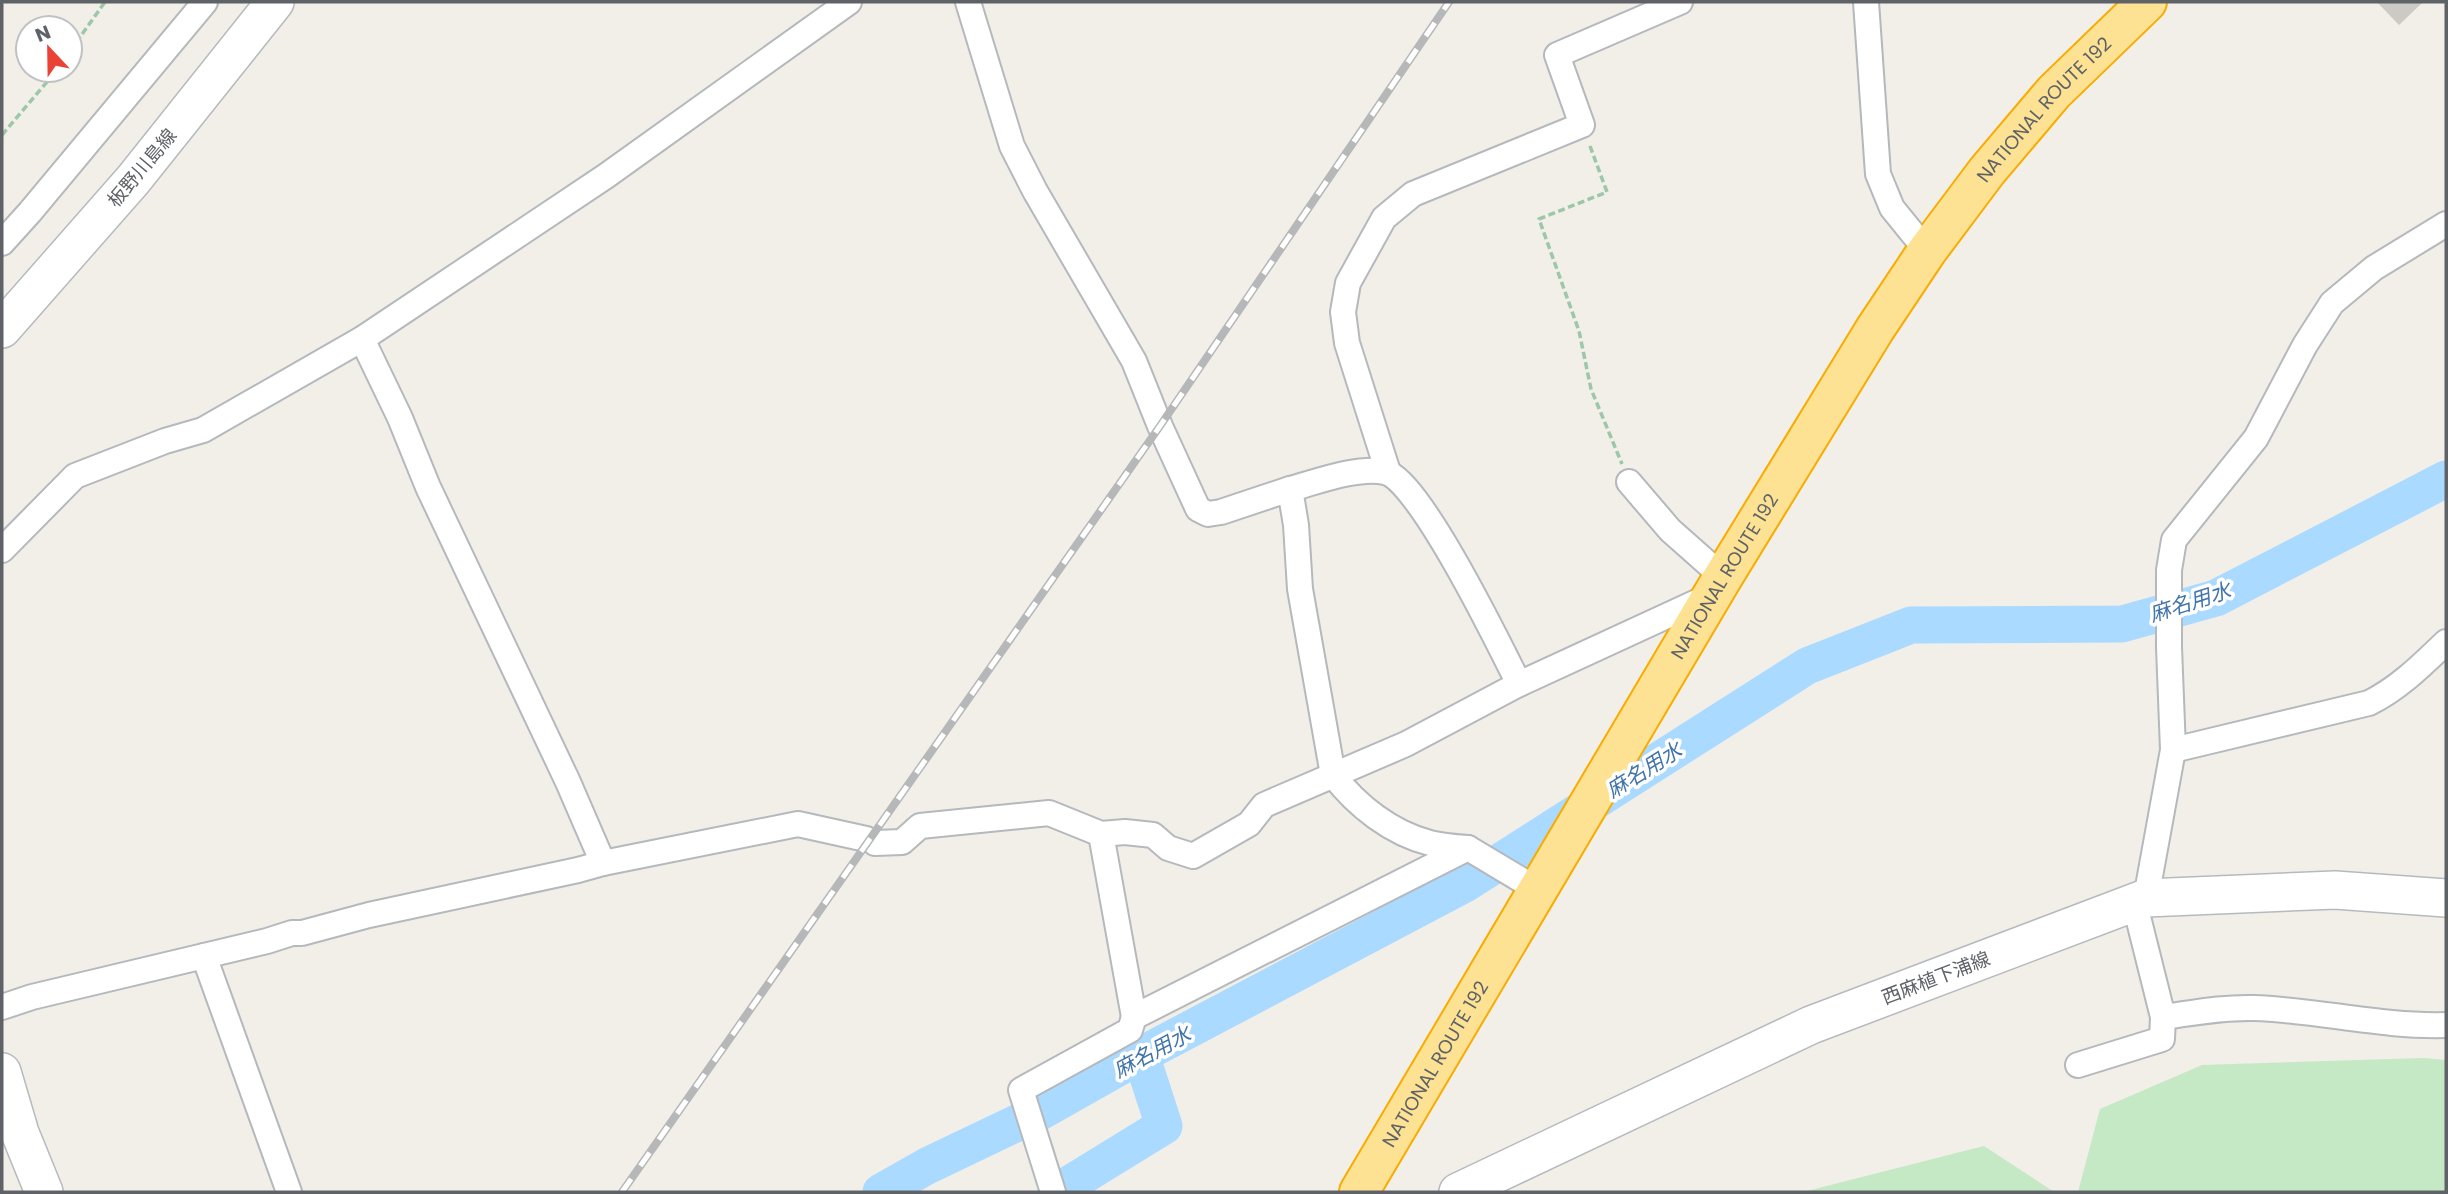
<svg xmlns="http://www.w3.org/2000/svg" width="2448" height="1194" viewBox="0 0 2448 1194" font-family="Poppins,'Noto Sans JP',sans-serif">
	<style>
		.green { fill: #c5e8c5 }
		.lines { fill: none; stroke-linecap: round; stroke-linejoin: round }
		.river { stroke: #aadaff; stroke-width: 37 }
		.building { fill: #cccac5 }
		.street-casing { stroke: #b5b8bc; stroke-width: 28 }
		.secondary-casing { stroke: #b6babf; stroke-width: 40 }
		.highway-casing { stroke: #f9ab00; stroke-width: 42 }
		.path { stroke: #9cc7a9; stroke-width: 3.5; stroke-dasharray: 7 3.5; stroke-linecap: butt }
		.street { stroke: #fff; stroke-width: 24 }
		.secondary { stroke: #fff; stroke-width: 37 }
		.highway { stroke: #fde293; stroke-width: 38 }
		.rail-casing { stroke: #b6b7b8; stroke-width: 8 }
		.rail { stroke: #fff; stroke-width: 5; stroke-dasharray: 16; stroke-linecap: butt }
		.labels { text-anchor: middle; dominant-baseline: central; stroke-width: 7; stroke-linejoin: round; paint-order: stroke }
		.street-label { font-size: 19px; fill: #5f6368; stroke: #fff }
		.water-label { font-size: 21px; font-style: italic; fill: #4174aa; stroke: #fff }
	</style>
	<rect width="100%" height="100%" fill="#f1efe8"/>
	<g class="green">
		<path d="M2424 1058 2446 1060V1192H2078L2100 1109 2202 1065Z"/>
		<path d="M1984 1146 2054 1192H1803Z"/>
	</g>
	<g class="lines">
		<g class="river">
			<path d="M881 1192 927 1166 1042 1111 1141 1055 1465 884 1807 666 1911 625 2122 624 2216 598 2446 479"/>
			<path d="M1068 1192V1185L1164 1126 1141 1055"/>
		</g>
	</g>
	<path class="building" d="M2377 2H2423L2399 25Z"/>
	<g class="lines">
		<defs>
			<g id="street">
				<path d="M968 2 1012 146 1035 191 1134 361 1160 426 1198 509 1208 514 1221 512 1290 489 1296 525 1300 589 1333 775C1357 806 1391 833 1430 843 1442 846 1455 847 1468 848"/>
				<path d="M1866 2 1878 174 1892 208 1927 251"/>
				<path d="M2 243 30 212 205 2"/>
				<path d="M362 339 400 418 428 487 568 782 603 863"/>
				<path d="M1388 472 1347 343 1343 312 1348 283 1384 218 1413 194 1582 125 1557 55 1680 2"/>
				<path d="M1629 482 1670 530 1723 577"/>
				<path d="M1290 489C1316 482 1358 466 1385 472 1419 479 1501 648 1519 684"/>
				<path d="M2 550 75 476 165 441 203 430 362 339 606 176 849 2"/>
				<path d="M2173 750 2369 703C2399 688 2422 665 2446 642"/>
				<path d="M1101 834 1134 1017"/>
				<path d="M875 843 902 842 920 826 1049 813 1101 834 1125 832 1153 835 1168 848 1193 856 1249 824 1264 805 1406 744 1519 684 1710 596"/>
				<path d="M204 956 289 1192"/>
				<path d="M2 1007 32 997 267 941 292 933H302L369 915 578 870 603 863 798 824 866 839"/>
				<path d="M2163 1017C2193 1013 2223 1007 2254 1008 2318 1010 2381 1027 2446 1025"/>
				<path d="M2078 1065 2162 1039 2163 1017 2137 913 2146 898 2173 750 2169 647V570L2174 540 2256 438 2305 345 2332 303 2374 268 2446 224"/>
				<path d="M1053 1192 1021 1090 1130 1030 1134 1017 1468 848 1538 890"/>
			</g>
			<g id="secondary">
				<path d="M2 329 133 180 275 2"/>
				<path d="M2 1072 20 1133 44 1192"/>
				<path d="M1458 1192 1811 1025 2146 898 2335 890 2446 898"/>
			</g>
			<g id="highway">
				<path id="s1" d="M1359 1192 1723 577 1875 329 1927 251 1987 171 2054 92 2147 2"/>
			</g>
		</defs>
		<use href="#street" class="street-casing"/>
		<use href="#secondary" class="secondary-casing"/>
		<use href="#highway" class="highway-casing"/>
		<g class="path">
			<path d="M70 51 105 2"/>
			<path d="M2 135 57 70"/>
			<path d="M1590 146 1607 192 1539 219 1579 331 1591 389 1622 464"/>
		</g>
		<use href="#street" class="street"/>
		<use href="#secondary" class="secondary"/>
		<use href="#highway" class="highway"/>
		<defs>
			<path id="rail" d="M622 1192 1160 426 1449 2"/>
		</defs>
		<use href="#rail" class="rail-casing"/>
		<use href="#rail" class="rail"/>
	</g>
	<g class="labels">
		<g class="street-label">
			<text stroke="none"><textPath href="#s1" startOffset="1283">NATIONAL ROUTE 192</textPath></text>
			<text transform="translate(142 168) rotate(-50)">板野川島線</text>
			<text stroke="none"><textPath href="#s1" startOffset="716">NATIONAL ROUTE 192</textPath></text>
			<text transform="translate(1936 978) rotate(-21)">西麻植下浦線</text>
			<text stroke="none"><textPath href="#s1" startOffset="149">NATIONAL ROUTE 192</textPath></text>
		</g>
		<g class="water-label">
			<text transform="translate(2190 602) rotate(-18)">麻名用水</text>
			<text transform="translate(1644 770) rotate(-32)">麻名用水</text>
			<text transform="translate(1152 1052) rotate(-28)">麻名用水</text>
		</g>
	</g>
	<rect width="2448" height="1194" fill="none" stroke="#5f6368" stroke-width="7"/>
	<g transform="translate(49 49) rotate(338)"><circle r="33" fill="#ffffff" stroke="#bfc1c3" stroke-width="2"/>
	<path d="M0-5L12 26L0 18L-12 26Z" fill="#ea4335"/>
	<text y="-10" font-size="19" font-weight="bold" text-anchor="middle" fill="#5f6368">N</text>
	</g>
</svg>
